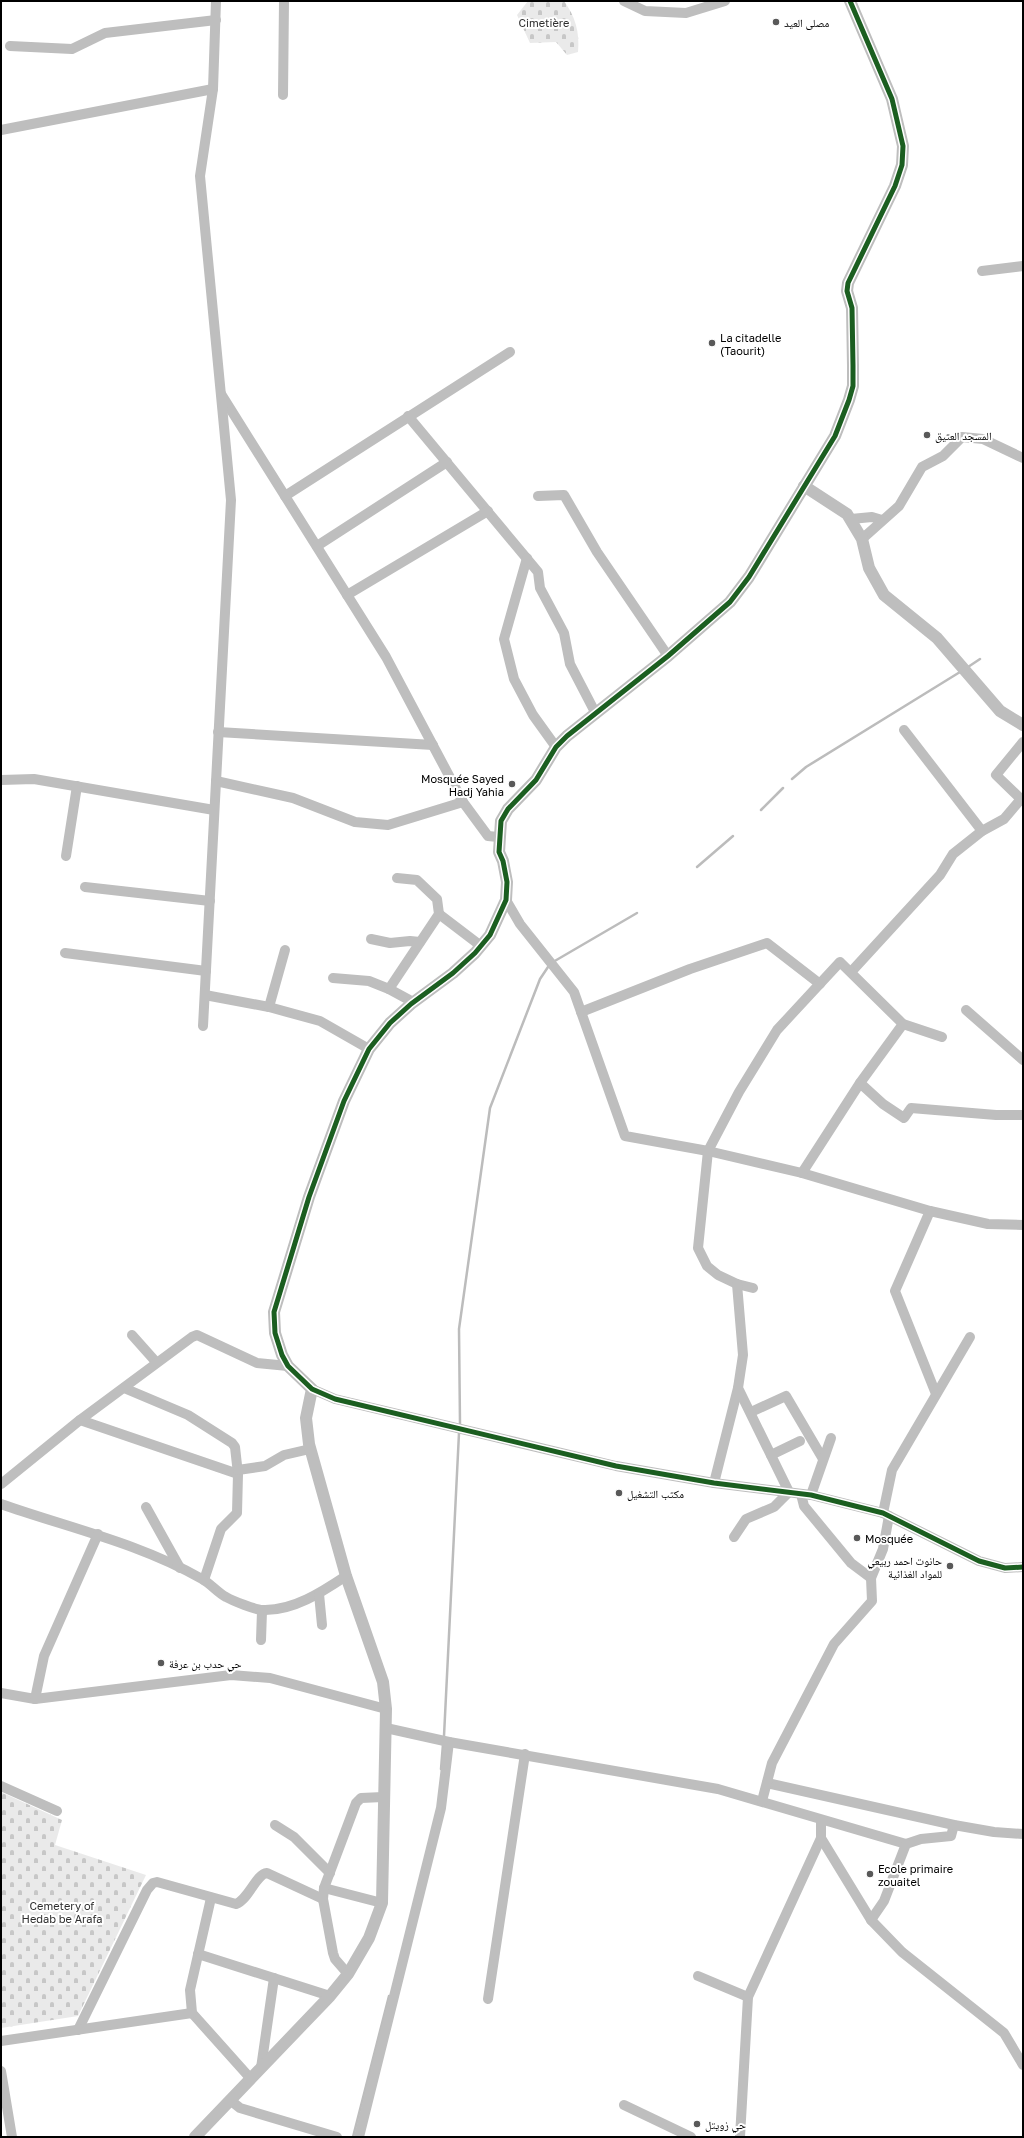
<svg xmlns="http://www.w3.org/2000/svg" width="1024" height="2138" viewBox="0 0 1024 2138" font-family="'Golos Text','Noto Naskh Arabic',sans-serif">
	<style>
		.cemetery { fill: url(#cemetery-stones) }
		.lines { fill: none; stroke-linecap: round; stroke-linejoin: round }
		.stream { stroke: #bcbcbc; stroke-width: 2.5 }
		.minor { stroke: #bebebe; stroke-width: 10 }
		.tertiary { stroke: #bebebe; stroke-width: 12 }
		.cycleway-casing { stroke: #fff; stroke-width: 8 }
		.cycleway { stroke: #1b5e20; stroke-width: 5 }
		.poi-dot { fill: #595959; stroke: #fff; stroke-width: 1.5 }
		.labels { text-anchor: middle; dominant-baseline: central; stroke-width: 4; stroke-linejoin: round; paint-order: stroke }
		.park-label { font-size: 11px; fill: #2f2f2f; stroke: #fff }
		.poi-label { font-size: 11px; fill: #000; stroke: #fff; text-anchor: start }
	</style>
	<defs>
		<pattern id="cemetery-stones" width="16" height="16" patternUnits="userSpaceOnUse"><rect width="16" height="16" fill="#eaeaea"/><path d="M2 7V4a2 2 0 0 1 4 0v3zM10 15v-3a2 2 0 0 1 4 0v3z" fill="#c7c7c7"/></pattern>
	</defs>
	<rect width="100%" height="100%" fill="#fff"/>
	<g class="cemetery">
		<path d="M528 1H564C575 16 580 32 578 52L567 55 556 42 530 43 517 15Z"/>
		<path d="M1 1792 62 1820 55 1845 146 1875 78 2016 1 2028Z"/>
	</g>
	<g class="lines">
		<g class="stream">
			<path d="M968 667 980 659"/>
			<path d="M792 779 806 767 960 672"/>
			<path d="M761 810 783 788"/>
			<path d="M697 867 733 836"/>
			<path d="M553 962 637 913"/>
			<path d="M460 1424 459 1329 490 1108 540 979 548 967"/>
			<path d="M444 1736 459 1433"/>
			<path d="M441 1769 443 1744"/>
			<path d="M353 2137 389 1996"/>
		</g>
		<g class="minor">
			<path d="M624 1 645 11 686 13 725 1"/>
			<path d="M10 46 72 49 105 33 216 20"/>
			<path d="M283 95 284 1"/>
			<path d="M1 130 213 89"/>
			<path d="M982 271 1023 266"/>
			<path d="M221 394 386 657 463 802 488 836 498 837"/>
			<path d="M408 416 538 572 540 588 564 633 570 664 596 714"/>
			<path d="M285 496 510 352"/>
			<path d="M538 496 564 495 597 552 668 656"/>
			<path d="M851 519 872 517 882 520"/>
			<path d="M862 539 899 506 922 467 943 456 962 437 983 439 1023 458"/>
			<path d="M317 546 447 462"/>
			<path d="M527 558 504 639 514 679 533 715 556 747"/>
			<path d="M347 595 488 511"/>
			<path d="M904 730 982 831"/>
			<path d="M218 732 433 745"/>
			<path d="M1023 742 996 775 1023 801"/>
			<path d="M1 780 34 779 214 810"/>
			<path d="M216 781 293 798 355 822 388 825 463 802"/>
			<path d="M66 856 77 786"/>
			<path d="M85 887 210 901"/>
			<path d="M506 900 520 924 574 992 625 1136 708 1151 802 1173 930 1211 988 1224 1023 1225"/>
			<path d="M439 914 481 946"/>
			<path d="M371 939 390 943 410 941 420 942"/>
			<path d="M65 953 206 971"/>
			<path d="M851 972 940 875 953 854 982 831 1004 819 1021 799"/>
			<path d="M333 978 369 981 389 989 413 1002"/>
			<path d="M389 989 439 914 437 899 417 880 397 878"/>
			<path d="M205 995 269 1007 320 1021 369 1049"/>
			<path d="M269 1007 285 950"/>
			<path d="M966 1010 1023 1060"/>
			<path d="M581 1012 690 969 767 943 820 984"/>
			<path d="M203 1026 231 500 200 176 213 89 216 1"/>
			<path d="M860 1083 883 1104 904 1118 911 1108 996 1115H1023"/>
			<path d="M802 1173 860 1083 903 1024"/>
			<path d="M930 1211 895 1291 936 1394"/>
			<path d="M753 1288 737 1284 718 1275 707 1266 698 1248 708 1151 739 1092 777 1030 840 962 903 1024 942 1037"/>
			<path d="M132 1335 156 1362"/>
			<path d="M124 1388 188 1415 232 1443 235 1447 238 1474 237 1513 221 1529 204 1580"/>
			<path d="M312 1389 335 1399 616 1466 714 1483 811 1495 883 1513 979 1561 1005 1568 1023 1567"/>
			<path d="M751 1412 786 1396 823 1459"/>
			<path d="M80 1420 238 1474"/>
			<path d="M771 1455 800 1441"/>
			<path d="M238 1470 265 1466 284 1455 310 1449"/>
			<path d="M714 1483 738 1388"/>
			<path d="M1 1484 80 1420 192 1337 197 1335 257 1363 288 1366"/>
			<path d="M801 1494 804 1506 851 1563 871 1578"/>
			<path d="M811 1495 831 1438"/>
			<path d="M1 1504C69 1528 139 1543 202 1579 211 1584 218 1593 226 1597 233 1601 256 1610 263 1610 293 1611 322 1592 346 1576"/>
			<path d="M146 1507 180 1568"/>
			<path d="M883 1513 892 1470 970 1337"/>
			<path d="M734 1537 746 1519 774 1507 789 1492 738 1388 743 1355 737 1284"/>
			<path d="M319 1594 322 1625"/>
			<path d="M261 1640 262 1611"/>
			<path d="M1 1693 35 1699 231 1675 270 1678 386 1709"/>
			<path d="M35 1699 44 1656 98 1534"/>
			<path d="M386 1728 449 1742 718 1789 906 1844 921 1839 951 1836 954 1825"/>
			<path d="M767 1783 954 1825 994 1832 1023 1834"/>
			<path d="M1 1786 57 1811"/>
			<path d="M762 1801 772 1763 834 1644 872 1601 871 1578 883 1549 889 1516"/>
			<path d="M275 1825 294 1837 330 1873"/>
			<path d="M821 1838 871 1920 902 1952 1004 2033 1023 2065"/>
			<path d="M324 1888 382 1903"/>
			<path d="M211 1898 190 1990 192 2013 251 2079"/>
			<path d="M871 1920 884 1901 906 1844"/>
			<path d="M198 1954 330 1996"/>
			<path d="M348 1974 335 1959 333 1953 323 1899 324 1888 356 1803 361 1798 383 1797"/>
			<path d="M698 1976 748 1997"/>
			<path d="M488 1999 525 1754"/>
			<path d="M78 2030 147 1890 153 1883 157 1882 236 1904C249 1899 256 1874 267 1873L323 1899"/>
			<path d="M1 2041 192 2013"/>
			<path d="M261 2068 274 1978"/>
			<path d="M1 2071 12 2137"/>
			<path d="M230 2100 240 2108 337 2137"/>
			<path d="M624 2105 691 2137"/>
			<path d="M359 2137 441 1808 449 1742"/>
			<path d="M740 2137 748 1997 821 1838V1820"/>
		</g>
		<g class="tertiary">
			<path d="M804 486 847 514 862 539 869 568 884 595 937 638 1000 711 1023 725"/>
			<path d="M195 2137 330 1996 348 1974 369 1938 382 1903 386 1709 383 1682 346 1576 309 1444 306 1418 312 1389 288 1366 282 1355 275 1333 274 1312 309 1197 344 1101 369 1049 390 1023 411 1004 453 973 475 953 490 935 506 900 507 882 503 861 499 852 501 821 508 809 536 780 556 747 567 736 668 656 730 602 749 577 835 436 849 400 853 386V366L852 308 847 291 848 283 895 186 902 165 903 146 892 99 850 1"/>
		</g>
		<defs>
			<path id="cycleway" d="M850 1 892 99 903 146 902 165 895 186 848 283 847 291 852 308 853 366V386L849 400 835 436 749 577 730 602 668 656 567 736 556 747 536 780 508 809 501 821 499 852 503 861 507 882 506 900 490 935 475 953 453 973 411 1004 390 1023 369 1049 344 1101 309 1197 274 1312 275 1333 282 1355 288 1366 312 1389 335 1399 616 1466 714 1483 811 1495 883 1513 979 1561 1005 1568 1023 1567"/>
		</defs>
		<use href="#cycleway" class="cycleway-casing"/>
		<use href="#cycleway" class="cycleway"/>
	</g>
	<g class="poi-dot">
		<circle cx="776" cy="22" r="4"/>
		<circle cx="712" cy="343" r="4"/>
		<circle cx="927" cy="435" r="4"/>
		<circle cx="512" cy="784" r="4"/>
		<circle cx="619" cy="1493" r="4"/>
		<circle cx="857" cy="1538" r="4"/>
		<circle cx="950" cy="1566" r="4"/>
		<circle cx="161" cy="1663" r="4"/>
		<circle cx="870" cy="1874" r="4"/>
		<circle cx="697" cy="2124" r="4"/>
	</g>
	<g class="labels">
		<g class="park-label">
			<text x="544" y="22">Cimetière</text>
			<text x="62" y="1905">Cemetery of<tspan x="62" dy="13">Hedab be Arafa</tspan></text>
		</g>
		<g class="poi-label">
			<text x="784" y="22">مصلى العيد</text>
			<text x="720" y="337">La citadelle<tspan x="720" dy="13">(Taourit)</tspan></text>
			<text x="935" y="435">المسجد العتيق</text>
			<text x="504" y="778" text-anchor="end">Mosquée Sayed<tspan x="504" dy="13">Hadj Yahia</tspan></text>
			<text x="627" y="1493">مكتب التشغيل</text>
			<text x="865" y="1538">Mosquée</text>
			<text x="942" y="1560" text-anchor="end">حانوت احمد ربيعي<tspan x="942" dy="13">للمواد الغذائية</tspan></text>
			<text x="169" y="1663">حي حدب بن عرفة</text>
			<text x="878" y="1868">Ecole primaire<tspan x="878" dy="13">zouaitel</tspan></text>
			<text x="705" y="2124">حي زويتل</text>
		</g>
	</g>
	<rect width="1024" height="2138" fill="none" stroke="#000000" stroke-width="4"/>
</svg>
